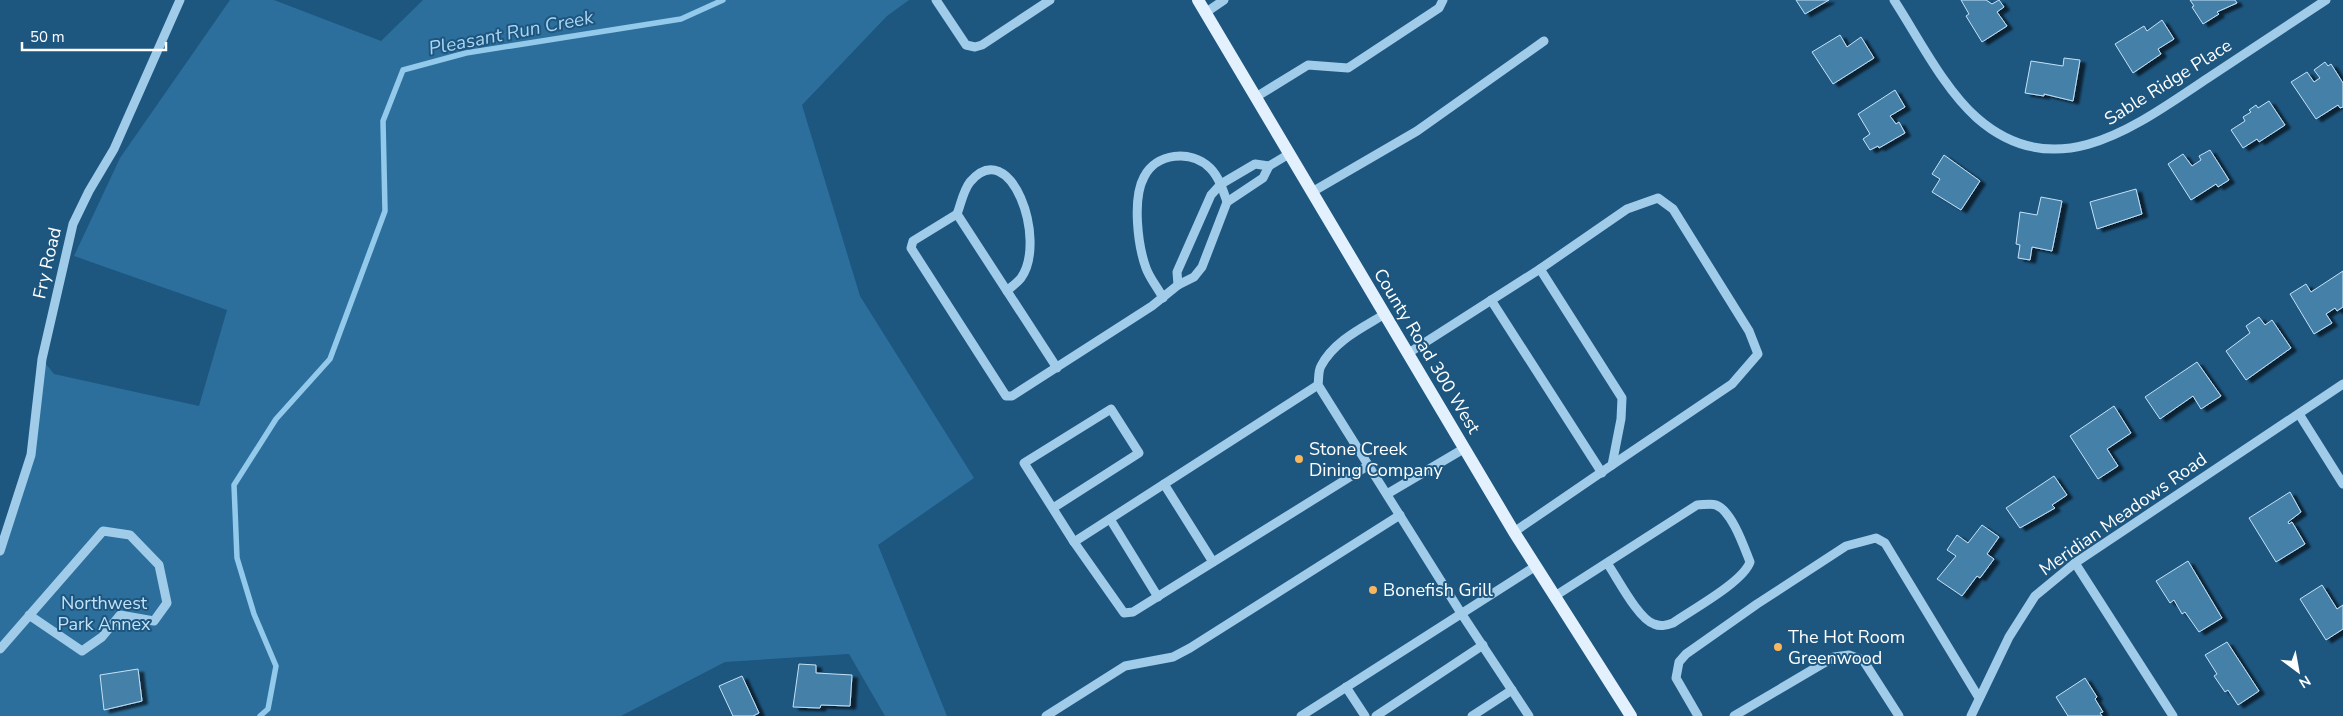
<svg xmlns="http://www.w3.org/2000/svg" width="2343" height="716" viewBox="0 0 2343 716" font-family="'Nunito Sans',sans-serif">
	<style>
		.green { fill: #2c6f9c }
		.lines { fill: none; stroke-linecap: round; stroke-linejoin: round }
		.stream { stroke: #93c9eb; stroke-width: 5.5 }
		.building { fill: #4580a9; stroke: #c4e2f7; filter: url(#shadow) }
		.minor { stroke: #a0cce9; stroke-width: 9 }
		.major { stroke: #e3f1fe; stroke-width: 12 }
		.poi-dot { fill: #f9b65e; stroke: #1d567f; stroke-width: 2 }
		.labels { text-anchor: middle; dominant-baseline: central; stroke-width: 4; stroke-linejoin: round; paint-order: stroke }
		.street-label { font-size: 18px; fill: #fff; stroke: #1d567f }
		.poi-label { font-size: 18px; fill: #fff; stroke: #1d567f; text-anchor: start }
		.park-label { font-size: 18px; fill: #c4e2f7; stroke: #1d567f }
		.water-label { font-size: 19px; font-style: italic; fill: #abd5f1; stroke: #1d567f }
	</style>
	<defs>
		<filter id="shadow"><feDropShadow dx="5.5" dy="3" stdDeviation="1" flood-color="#0009"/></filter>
	</defs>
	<rect width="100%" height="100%" fill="#1d567f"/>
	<path class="green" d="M230 0H274L381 41 423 0H909L887 16 802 105 860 296 974 478 878 545 947 716H885L849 654 725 662 621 716H0V551L32 444 42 359 54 374 199 406 227 310 74 256 120 158Z"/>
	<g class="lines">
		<path class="stream" d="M260 716 268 709 276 666 254 614 237 558 234 485 276 419 330 359 385 211 383 121 403 70 466 53 681 19 723 0"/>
	</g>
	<g class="building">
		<path d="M1796 0H1829L1805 14Z"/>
		<path d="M1961 0H1986L1992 4 1999 0 2004 7 1997 12 2007 26 1982 42 1966 16 1969 14Z"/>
		<path d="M2190 0H2235L2237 3 2217 12 2219 14 2203 24 2192 7 2194 6Z"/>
		<path d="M2162 20 2174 39 2158 49 2161 54 2133 73 2115 44 2144 26 2147 31Z"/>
		<path d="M1840 35 1847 47 1861 37 1874 58 1833 84 1812 52Z"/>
		<path d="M2064 58 2080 60 2073 101 2044 94V96L2025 93 2031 61 2063 66Z"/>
		<path d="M2325 62 2328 66 2331 64 2343 83V107L2340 108 2338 105 2316 119 2291 82 2307 72 2314 82 2320 78 2314 70Z"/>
		<path d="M1895 90 1905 107 1890 116 1896 124 1899 122 1905 133 1879 148 1878 146 1870 150 1863 139 1870 134 1858 114Z"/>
		<path d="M2269 101 2285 125 2259 142 2257 139 2243 148 2231 130 2245 121 2243 117 2251 112 2249 110 2256 105 2258 108Z"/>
		<path d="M2210 150 2229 180 2218 187 2216 184 2191 200 2168 164 2183 154 2192 166 2201 160 2199 156Z"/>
		<path d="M1944 155 1980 181 1961 210 1932 192 1940 179 1932 174Z"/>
		<path d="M2136 189 2142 214 2097 229 2090 202Z"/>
		<path d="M2041 197 2062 201 2052 251 2032 247 2030 260 2018 258 2020 245 2016 244 2020 212 2037 215Z"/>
		<path d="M2343 271V307L2337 311 2335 308 2326 314 2332 323 2314 334 2290 294 2306 284 2311 292Z"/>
		<path d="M2259 317 2265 325 2272 320 2291 348 2246 380 2226 351 2250 333 2246 326Z"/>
		<path d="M2197 362 2221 396 2201 409 2193 396 2160 419 2145 397Z"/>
		<path d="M2114 406 2131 433 2107 449 2118 466 2098 479 2070 436Z"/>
		<path d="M2054 476 2067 495 2052 505 2055 508 2020 528 2006 508Z"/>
		<path d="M2290 492 2301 512 2288 522 2289 524 2292 522 2305 544 2276 562 2249 518Z"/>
		<path d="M1982 525 1999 537 1987 554 1994 559 1980 578 1977 576 1962 596 1937 579 1956 556 1947 550 1957 535 1968 543Z"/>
		<path d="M2188 561 2222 618 2199 632 2185 612 2182 614 2174 600 2170 603 2156 581Z"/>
		<path d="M2322 585 2337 609 2343 605V629L2326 640 2300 599Z"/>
		<path d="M2227 642 2259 691 2238 705 2228 690 2225 692 2214 676 2217 674 2205 655Z"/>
		<path d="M799 664 816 665V673L852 675 850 706 821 705 820 708 793 707Z"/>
		<path d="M138 669 142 701 104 710 100 675Z"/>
		<path d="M742 676 759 713 753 716H733L719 686Z"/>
		<path d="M2085 678 2097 697 2095 699 2103 712 2100 713 2102 716H2068L2056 697Z"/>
	</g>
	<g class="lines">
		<g class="minor">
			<path d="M936 0 966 45 975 47 982 45 1050 0"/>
			<path d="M1894 0C1918 37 1944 89 1977 118 2057 188 2137 125 2208 78 2247 52 2287 26 2326 0"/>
			<path d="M1205 13 1224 0"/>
			<path d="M1256 97 1308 65 1348 68 1439 8 1443 0"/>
			<path d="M1255 164 1269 166 1263 178 1227 202 1202 267 1194 277 1178 285 1177 272 1211 195 1221 184Z"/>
			<path d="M1269 166 1289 154"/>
			<path d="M1312 192 1417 131 1544 41"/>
			<path d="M957 214C961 204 963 191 970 182 1010 134 1048 240 1021 278 1017 283 1011 287 1007 291"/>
			<path d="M1540 269 1627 209 1658 198 1673 209 1749 331 1758 354 1732 384 1612 465"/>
			<path d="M1163 298C1158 288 1150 279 1146 268 1138 246 1132 199 1144 177 1156 153 1191 149 1210 168 1219 177 1223 190 1227 202"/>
			<path d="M1491 300 1602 473"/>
			<path d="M1385 314C1362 328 1334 341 1321 366 1318 371 1319 379 1318 385L1461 613 1529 716"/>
			<path d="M1407 354 1540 269 1622 398 1621 419 1612 465 1514 532"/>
			<path d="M1057 368 957 214 913 241 911 248 1006 396H1012L1152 306 1178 285"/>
			<path d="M1318 385 1074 542 1124 613 1133 612 1369 465"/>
			<path d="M2299 414 2343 484"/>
			<path d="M1164 484 1213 562"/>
			<path d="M1387 494 1465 448"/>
			<path d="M1053 508 1139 453 1111 409 1024 463 1074 542"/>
			<path d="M1110 519 1158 597"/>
			<path d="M0 551 31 455 42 359 73 224 89 191 114 149 180 0"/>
			<path d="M2075 563 2173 716"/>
			<path d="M1555 596 1697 505C1703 505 1711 503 1716 505 1732 511 1744 547 1750 562 1743 582 1693 609 1673 623 1667 625 1661 627 1654 624 1638 619 1617 577 1607 563"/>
			<path d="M0 649 103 531 130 535 159 565 167 603 154 621 120 615 102 637 82 651 29 615"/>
			<path d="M1346 687 1365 716"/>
			<path d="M1046 716 1125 666 1173 657 1190 648 1400 515"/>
			<path d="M1301 716 1536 566"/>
			<path d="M1376 716 1483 645"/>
			<path d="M1472 716 1512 690"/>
			<path d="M1698 716 1676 678 1679 662 1686 654 1757 604 1846 546 1876 538 1885 543 1979 698"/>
			<path d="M1734 716 1834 657 1849 655 1863 660 1899 716"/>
			<path d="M1971 716 2009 637 2035 596 2075 563 2343 384"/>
		</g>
		<path class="major" d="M1198 0 1514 532 1631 716"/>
	</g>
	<g class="poi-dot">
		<circle cx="1299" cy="459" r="5"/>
		<circle cx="1373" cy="590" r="5"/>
		<circle cx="1778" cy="647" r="5"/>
	</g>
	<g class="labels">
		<g class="street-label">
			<text transform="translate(2168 82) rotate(-32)">Sable Ridge Place</text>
			<text transform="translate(47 263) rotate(-77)">Fry Road</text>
			<text transform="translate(1427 351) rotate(59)">County Road 300 West</text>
			<text transform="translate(2123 514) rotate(-35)">Meridian Meadows Road</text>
		</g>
		<g class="poi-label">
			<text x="1309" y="449">Stone Creek<tspan x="1309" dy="21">Dining Company</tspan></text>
			<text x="1383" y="590">Bonefish Grill</text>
			<text x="1788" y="637">The Hot Room<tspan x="1788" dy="21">Greenwood</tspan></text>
		</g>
		<g class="park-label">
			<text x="104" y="603">Northwest<tspan x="104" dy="21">Park Annex</tspan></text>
		</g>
		<g class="water-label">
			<text transform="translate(511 33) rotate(-11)">Pleasant Run Creek</text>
		</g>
	</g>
	<g transform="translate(2298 671) rotate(148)" stroke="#1d567f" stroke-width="4" paint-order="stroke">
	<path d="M0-4L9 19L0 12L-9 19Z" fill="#ffffff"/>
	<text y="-8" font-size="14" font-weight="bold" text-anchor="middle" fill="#ffffff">N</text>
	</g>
	<path d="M22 42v8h144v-8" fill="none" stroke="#ffffff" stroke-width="2.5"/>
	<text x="30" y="42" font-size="15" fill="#ffffff" stroke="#1d567f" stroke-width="4" paint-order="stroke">50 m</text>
</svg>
